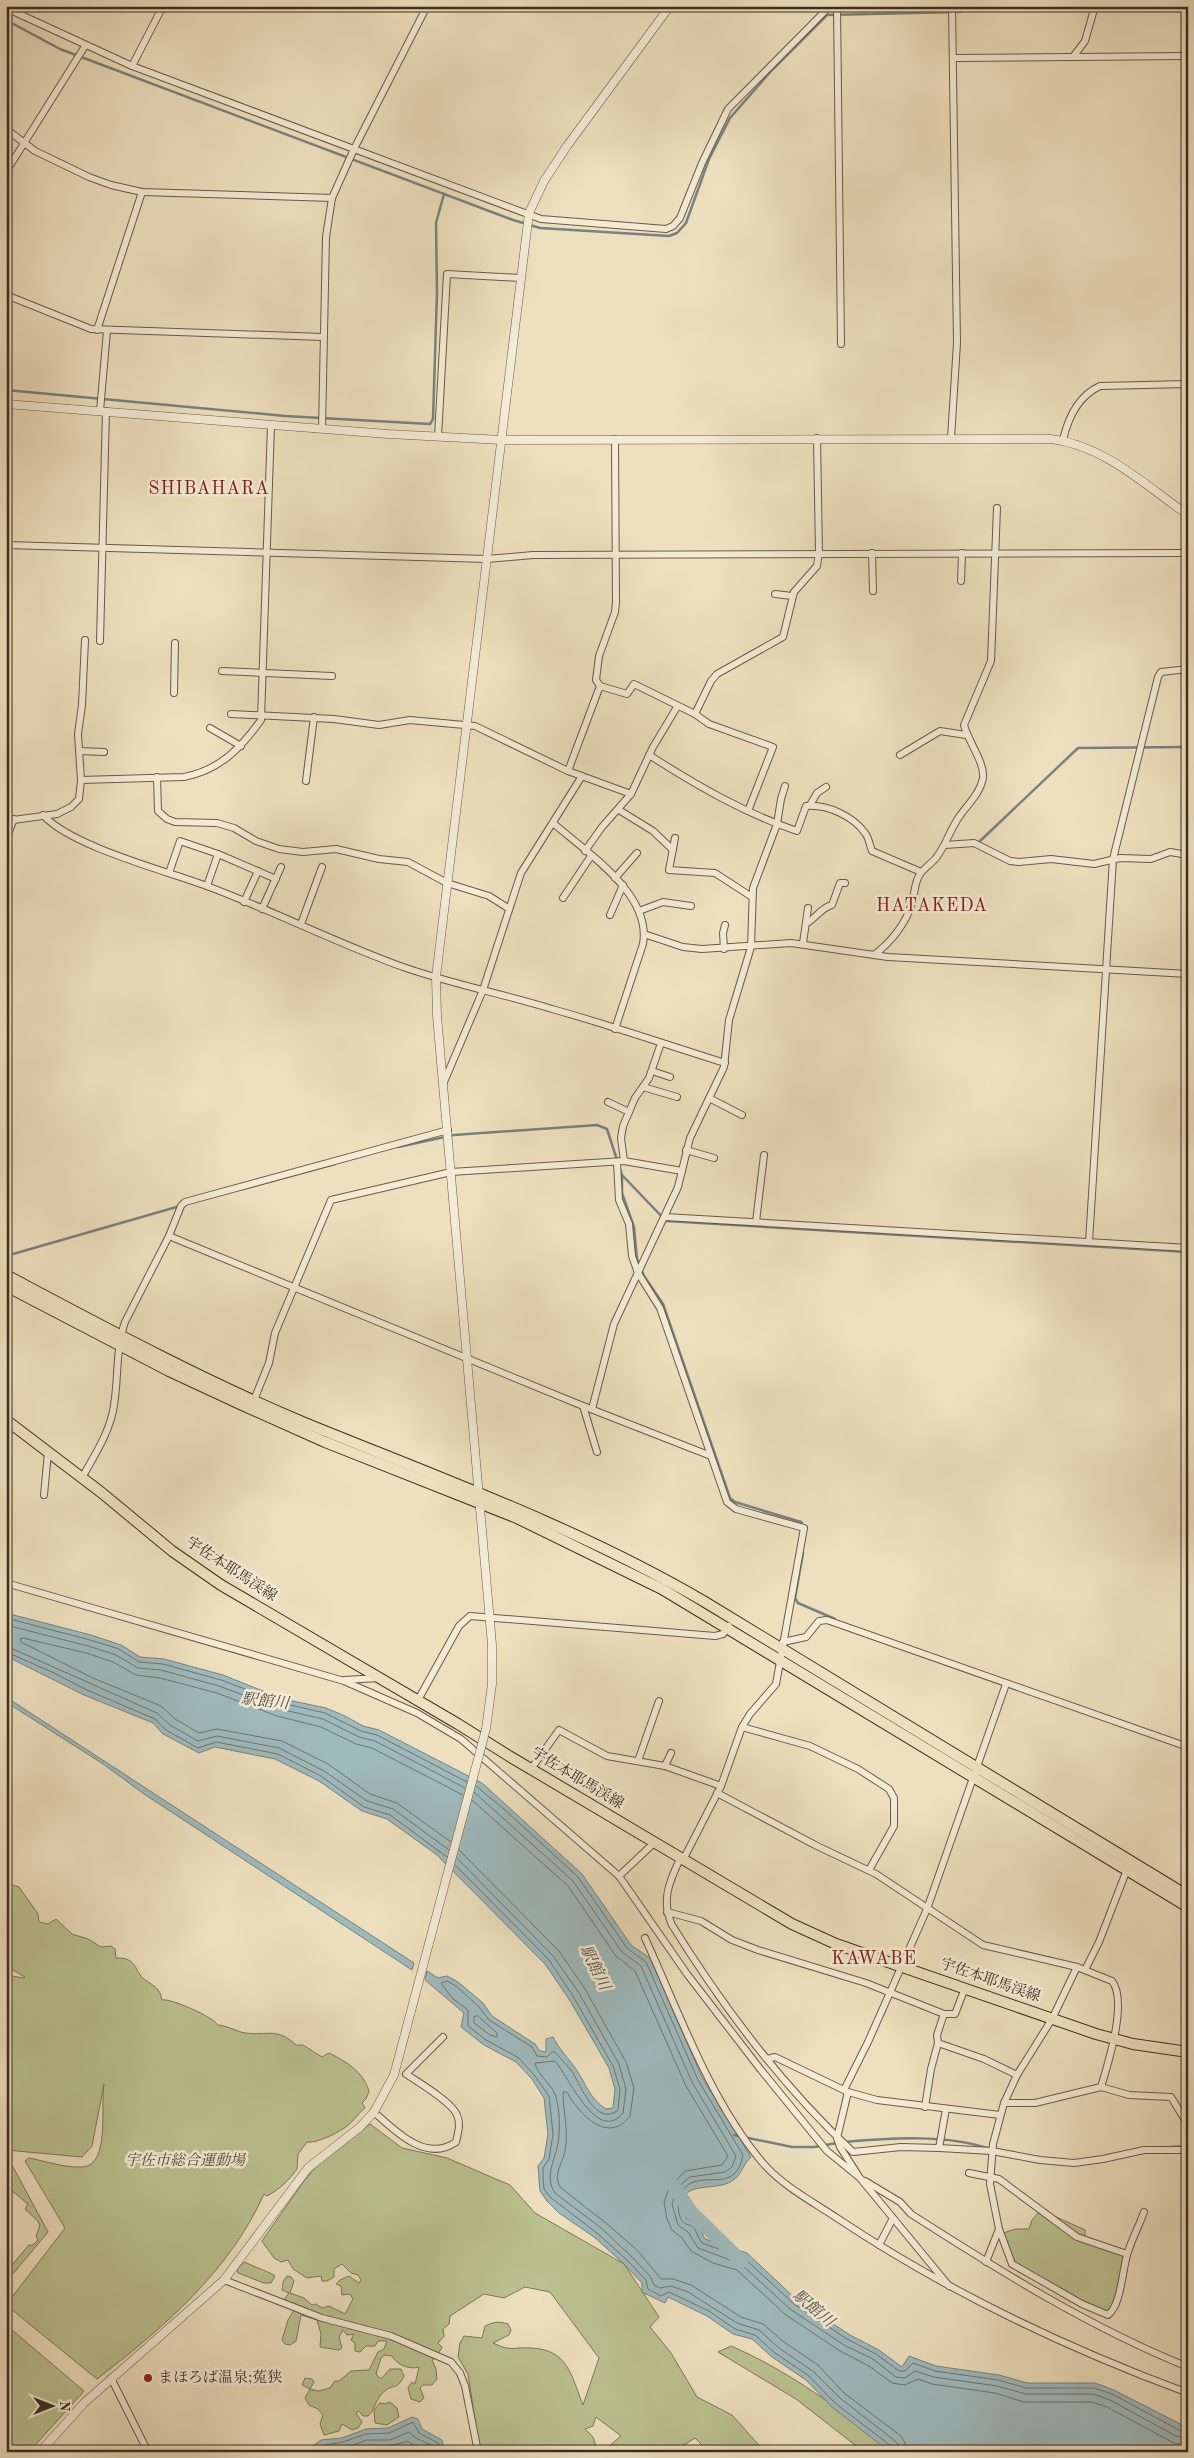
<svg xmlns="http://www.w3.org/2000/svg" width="1194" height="2458" viewBox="0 0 1194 2458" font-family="'Old Standard TT','Noto Serif JP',serif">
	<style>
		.green { fill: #bbc190; stroke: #7c7759 }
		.water { fill: #9fbabd; stroke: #78827f }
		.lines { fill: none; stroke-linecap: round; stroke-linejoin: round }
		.shore { stroke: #6e7470; stroke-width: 1 }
		.stream { stroke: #78827f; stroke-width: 2.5 }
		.river { stroke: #9fbabd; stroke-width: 14 }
		.minor-casing { stroke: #695a49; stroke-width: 8 }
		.tertiary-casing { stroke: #695a49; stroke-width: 9 }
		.primary-casing { stroke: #3d2d22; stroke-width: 12 }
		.minor { stroke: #f4ebd5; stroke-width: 6 }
		.tertiary { stroke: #f4ebd5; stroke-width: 8 }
		.primary { stroke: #eee0bf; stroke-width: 10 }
		.tertiary-bridge-casing { stroke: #695a49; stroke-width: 9; stroke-linecap: butt }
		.tertiary-bridge { stroke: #f4ebd5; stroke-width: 8 }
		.poi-dot { fill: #8f2418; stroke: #f4ebd5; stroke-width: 2 }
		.labels { text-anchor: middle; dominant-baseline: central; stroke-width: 5; stroke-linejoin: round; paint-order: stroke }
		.street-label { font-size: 15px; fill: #3d2d22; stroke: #f4ebd5 }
		.park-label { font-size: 15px; font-style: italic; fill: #564b38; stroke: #f4ebd5 }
		.poi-label { font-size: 15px; fill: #3d2d22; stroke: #f4ebd5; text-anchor: start }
		.water-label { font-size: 16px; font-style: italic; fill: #565049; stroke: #f4ebd5 }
		.quarter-label { font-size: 18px; letter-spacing: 1px; fill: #7a1f14; stroke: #f4ebd5 }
	</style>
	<rect width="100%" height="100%" fill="#eee0bf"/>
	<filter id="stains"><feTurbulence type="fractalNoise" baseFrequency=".004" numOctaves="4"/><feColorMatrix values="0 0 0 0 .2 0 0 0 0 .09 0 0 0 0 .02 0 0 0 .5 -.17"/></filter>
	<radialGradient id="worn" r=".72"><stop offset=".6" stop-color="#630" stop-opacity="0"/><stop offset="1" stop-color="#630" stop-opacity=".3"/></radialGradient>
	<g class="green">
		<path d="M6 1883 19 1887 38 1914 39 1922 48 1924 56 1919 72 1934 88 1939 101 1947 111 1946 115 1949 116 1958C138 1957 134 1972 145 1980 154 1986 160 1988 162 2000 171 1998 213 2017 218 2025 227 2026 232 2029 241 2032 265 2038 275 2025 296 2045H303L322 2057 329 2053C345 2061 363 2071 369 2091L366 2099 362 2103 365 2108C358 2113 354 2121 347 2126 340 2132 316 2144 307 2142L298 2154 297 2169C289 2180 280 2189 267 2196L264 2194C229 2272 163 2328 97 2379L6 2305 65 2228 25 2161 29 2158C45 2161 65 2168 82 2167 111 2166 100 2104 104 2084L92 2146 82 2157 6 2150V1975L24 1978 25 1977 6 1966Z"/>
		<path d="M370 2124 402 2148 447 2158 510 2185 535 2213 624 2264 659 2317 650 2327 671 2353 697 2397 732 2415 765 2452H709L695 2438 673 2452H602L621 2436 596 2417 593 2426 585 2429 593 2437 598 2452H482L479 2446 468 2374 458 2357 460 2343 464 2336 482 2338 485 2326C493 2322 499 2321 508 2324L511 2330 509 2335 493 2343C512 2352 512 2347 530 2348 568 2349 571 2375 583 2405L599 2358 550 2292 525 2287 504 2298 484 2294 450 2316 449 2324 443 2329 444 2336 438 2343 442 2347 436 2358 432 2360 436 2369 437 2379 432 2385H423L420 2388 424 2398 420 2402 411 2399 408 2388 412 2382 415 2384 419 2367C410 2370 397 2365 392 2356L385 2355 381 2358 376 2374 381 2379 390 2369H401L404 2376C397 2390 395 2384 386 2390 375 2398 376 2409 368 2416H363L359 2411 356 2413 362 2422 358 2428 352 2430 342 2424 339 2431 324 2435 320 2424 323 2415 318 2409 309 2405 305 2398 310 2389 302 2385 305 2378 312 2379 314 2382 310 2389 318 2391 330 2388 335 2381H339L351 2371 369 2370 378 2352 384 2349 387 2341H378L375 2346H366L360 2352 355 2351V2343L351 2340 354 2334 347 2335 343 2330 339 2337 342 2348 339 2350 320 2347 321 2334 317 2320 301 2315 296 2341 290 2345 285 2344 282 2340 288 2320 294 2310 284 2304 285 2298 289 2293 282 2290 283 2282 287 2276 291 2277 294 2281 290 2293 304 2298 312 2305 316 2304 322 2308 329 2306 345 2314 353 2299 350 2294 342 2295 341 2286 336 2284 340 2280 349 2276 359 2283 361 2280 358 2275 351 2273 342 2264 334 2269V2277L327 2281H322L321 2276 307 2278 293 2269 288 2260 281 2262 274 2258 262 2241 304 2181 323 2159Z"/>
		<path d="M6 2164 12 2165 48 2232 6 2282V2272L29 2245H33L38 2240 36 2236 40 2226 38 2221 25 2209 28 2204 6 2186Z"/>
		<path d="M1041 2210 1085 2230V2237L1124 2256C1122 2271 1118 2304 1106 2313L1079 2301 1014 2263 1003 2233 1016 2229H1029L1032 2220Z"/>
		<path d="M245 2262C252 2266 272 2273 275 2276L271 2283H264L238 2273 237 2268Z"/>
		<path d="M6 2325 84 2391 29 2452H6Z"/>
		<path d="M731 2346C787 2370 845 2411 890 2452H864L796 2399 718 2352Z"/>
		<path d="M390 2402 397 2408 399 2417 387 2425 375 2423 374 2410 380 2403 385 2404Z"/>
	</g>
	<g class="water">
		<path d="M6 1613 91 1635 121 1645 140 1657 164 1659 223 1675 283 1699 326 1708 345 1716 363 1726 379 1730 482 1783 582 1874 631 1945 650 1958 702 2077 751 2157C743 2164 742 2175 732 2181 715 2193 669 2177 687 2219L697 2223 705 2239 747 2253 797 2300 850 2335 879 2350 902 2367 909 2356 936 2366 999 2375 1027 2383H1095L1114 2390 1188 2428V2452H890L832 2407 806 2380 772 2357 752 2339 733 2334 707 2316 668 2297 665 2303 642 2292V2283L624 2264 594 2237 559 2213 547 2201 540 2191 538 2166 544 2158 548 2134 544 2098 532 2079 516 2062 484 2045 461 2027 464 2013 425 1980 427 1971 438 1978 447 1976 458 1982 483 2003 492 2016 535 2044 540 2051 546 2052V2039L553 2037C559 2049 568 2058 576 2069 586 2084 590 2099 606 2109L613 2108 615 2089 609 2068 569 1999 545 1964 437 1855 387 1819 362 1811 319 1781 275 1759 215 1747 199 1753 163 1734 153 1723 84 1695 6 1656Z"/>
		<path d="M6 1697 414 1963 412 1970 144 1794 103 1764 6 1702Z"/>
		<path d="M412 2417 418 2419 422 2429 442 2440 444 2452H305L321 2440 342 2438 366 2429 388 2428Z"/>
	</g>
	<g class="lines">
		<g class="shore">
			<path d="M6 1618 90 1640 119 1649 139 1662 163 1664 221 1680 282 1703 325 1713 361 1731 377 1735 467 1782"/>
			<path d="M6 1625 88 1646 116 1655 138 1668 161 1670 219 1686 280 1709 323 1719 359 1737 375 1741 465 1788"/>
			<path d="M6 1646 157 1713 170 1725 198 1741 217 1736 279 1748 324 1771 367 1801 393 1809 449 1850"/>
			<path d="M6 1652 52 1672 87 1690 155 1719 166 1730 198 1748 216 1742 278 1754 321 1776 364 1807 390 1815 447 1857"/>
			<path d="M476 1786 505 1810 578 1877 627 1948 646 1962 698 2080 743 2155C736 2191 712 2174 691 2183 678 2189 675 2209 682 2221 685 2225 688 2224 692 2226 696 2229 698 2238 702 2243L744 2258 794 2304 847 2339 876 2354 899 2371H905L913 2363 935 2371 998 2380 1026 2388H1094L1112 2394 1179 2430 1188 2432"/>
			<path d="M474 1792 573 1881 622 1952 641 1966 692 2082 736 2156 732 2167 725 2172 690 2177 678 2187 672 2204 678 2225 688 2232 698 2248 741 2264 790 2309 844 2345 873 2359 896 2377 905 2378 915 2371 934 2377 997 2386 1026 2394H1093L1110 2400 1176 2436 1188 2439"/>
			<path d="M472 1800 568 1886 616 1956 635 1971 686 2086 728 2156 722 2165 685 2171 669 2188 664 2202 667 2219 672 2230 682 2238 691 2251 713 2263 737 2270 786 2315 840 2351 869 2366 892 2383 905 2385 918 2379 932 2384 995 2393 1024 2402H1092L1107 2407 1174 2443 1188 2446"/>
			<path d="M451 1842 397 1803 370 1794 328 1764 282 1741 217 1729 199 1733 175 1719 161 1706 93 1678 21 1642 20 1639 23 1638 86 1653 113 1662 136 1675 160 1678 217 1693 277 1716 321 1727 356 1744 372 1748 463 1795"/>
			<path d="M459 1850 559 1951 585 1989 626 2062 634 2088 630 2116C608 2146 577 2112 567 2092H563C563 2112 569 2131 565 2151 562 2165 552 2175 561 2188L606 2223 637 2250 661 2279H673L691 2285 741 2317 763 2324 784 2342 818 2365 844 2393 901 2436 905 2443 907 2452"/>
			<path d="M457 1858 553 1956 579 1993 619 2064 626 2089 623 2113C597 2145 568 2075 555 2061L535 2063C536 2072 549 2083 554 2092 559 2102 560 2123 559 2134 559 2156 542 2174 555 2193L601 2228 631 2256 650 2276 654 2285 660 2288 671 2286 688 2292 737 2323 759 2330 779 2348 814 2372 840 2398 890 2437 898 2444 900 2452"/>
			<path d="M455 1865 549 1960 573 1996 613 2066 620 2089 618 2110C597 2128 580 2085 573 2073 568 2066 561 2059 555 2052H552L547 2057 537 2056 532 2047 489 2020 479 2007 456 1986 447 1981 441 1983 452 1998 468 2010V2026L486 2040 519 2058 535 2076 549 2096 553 2134 549 2159 543 2168V2178L544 2189 550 2197 597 2233 627 2260 646 2280 648 2289 661 2296 669 2292 709 2311 735 2329 755 2335 775 2353 809 2376 835 2403 891 2446 893 2452"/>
			<path d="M478 2016 497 2033V2037L490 2035 474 2023V2017Z"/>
			<path d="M314 2452 324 2445 343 2442 366 2434 389 2433 413 2422 419 2433 438 2443 440 2452"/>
			<path d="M325 2452 345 2448 367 2440H390L409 2432 416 2438 431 2445 433 2452"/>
			<path d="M357 2452C373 2446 390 2448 407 2441L426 2452"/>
		</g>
		<g class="stream">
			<path d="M6 20 60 49 513 220 540 228 669 236 677 233 686 223 709 159 730 118 772 70 827 15 959 12 967 10 972 6"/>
			<path d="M6 390 285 416 430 424 433 419 437 292 436 223 444 194"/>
			<path d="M979 842 1078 748 1188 747"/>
			<path d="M398 1147 454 1135 597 1125 607 1129 617 1160"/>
			<path d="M619 1167 622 1175V1193L634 1227 637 1259 644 1276 663 1304 730 1498 735 1502 801 1522 805 1528"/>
			<path d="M622 1175 666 1221 1188 1252"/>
			<path d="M243 1189 335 1164"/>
			<path d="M6 1256 180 1206"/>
			<path d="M803 1553 795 1598 798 1603 835 1619"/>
			<path d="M734 2135 792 2147H814L837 2143"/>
			<path d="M845 2142C890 2138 948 2134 990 2149"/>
			<path d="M1171 2147 1188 2146"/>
		</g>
		<path class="river" d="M674 2187 692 2213 741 2261"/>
		<defs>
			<g id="minor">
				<path d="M837 6 841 344"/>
				<path d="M6 8 132 66 541 219 666 229 673 226 680 218 702 163 728 109 830 6"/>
				<path d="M1073 57 1085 41 1095 6"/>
				<path d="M953 58 1188 56"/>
				<path d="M132 66 163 6"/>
				<path d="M6 129 35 151 89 177 111 185 142 192 332 198"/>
				<path d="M6 172 85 46"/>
				<path d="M6 295 91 329 323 337"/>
				<path d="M97 330 142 192"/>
				<path d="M100 411 107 331"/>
				<path d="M322 429 326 237 332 198 354 149 427 6"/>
				<path d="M438 437 447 274 520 278"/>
				<path d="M951 438 957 343 952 6"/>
				<path d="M1063 440C1068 418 1078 396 1100 386L1188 384"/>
				<path d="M6 545 487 559 533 555 1188 553"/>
				<path d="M872 553 873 591"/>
				<path d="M961 581 962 553"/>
				<path d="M775 594 792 596"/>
				<path d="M100 641 106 411"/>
				<path d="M222 671 332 676"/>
				<path d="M600 686 627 694 634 684 695 714 709 724 773 747 748 811"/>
				<path d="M174 693 175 643"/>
				<path d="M231 714 334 719 379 725 410 720 475 726 568 771 631 794"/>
				<path d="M695 714 711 681 717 674 783 637 794 592 817 566 819 553 817 438"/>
				<path d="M210 728 241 746"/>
				<path d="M79 751 104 752"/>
				<path d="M649 755C696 785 744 813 797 831L806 806C827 804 853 816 865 833 869 838 870 846 872 851L921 872"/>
				<path d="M900 755 940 731 966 735"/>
				<path d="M568 771 600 686 596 680 599 656 615 612 616 602 615 439"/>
				<path d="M157 777 158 811 167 819 175 822 217 823 234 828 256 841 279 849 303 852 336 849 379 859 408 862 447 883 489 896 508 908"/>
				<path d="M81 780 184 777C220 770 241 748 261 720L271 425"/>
				<path d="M306 781 314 717"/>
				<path d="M810 805 817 793 826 787"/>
				<path d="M619 810 653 831 673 850"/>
				<path d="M43 815C71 846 163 870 204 885 272 910 336 943 403 967 452 984 503 994 552 1009 610 1025 667 1045 725 1063"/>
				<path d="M6 821 57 814 71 807 79 799 81 780 78 734 82 705 85 640"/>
				<path d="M553 823C586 852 652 894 643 944L615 1029"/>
				<path d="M675 838 669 870 715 873 752 897"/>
				<path d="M6 839 14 819"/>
				<path d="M945 845 974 843 1010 861 1019 862 1051 859 1094 864 1120 858 1151 859 1170 852 1188 855"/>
				<path d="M585 851 602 827 631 794 653 747 677 707"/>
				<path d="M169 873 180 841 218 854 276 879"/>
				<path d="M615 878 637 853"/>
				<path d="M207 886 218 854"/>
				<path d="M563 898 591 856"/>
				<path d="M244 902 258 871"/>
				<path d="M262 909 281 867"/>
				<path d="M639 911 663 902 691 906"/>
				<path d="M610 915 623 885"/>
				<path d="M807 923C816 918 822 907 832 905L840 883H845"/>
				<path d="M301 924 322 867"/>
				<path d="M644 934 683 947 702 949 791 943 888 957 1188 974"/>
				<path d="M803 943 808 908"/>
				<path d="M724 949 723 933 725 925"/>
				<path d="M874 955C890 943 906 924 912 903 915 893 914 883 920 874 924 868 931 864 936 858 946 845 950 830 959 817 967 805 980 794 983 778 985 763 968 741 964 725L991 661 997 508"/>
				<path d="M652 1071 670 1077"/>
				<path d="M444 1082 483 990 521 873 582 776"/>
				<path d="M643 1087 677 1097"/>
				<path d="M709 1098 742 1115"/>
				<path d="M608 1102 629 1112"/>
				<path d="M686 1150 714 1158"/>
				<path d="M624 1161 621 1138 623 1126 635 1098 649 1078 661 1043"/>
				<path d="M617 1163 619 1200 629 1224 632 1256 638 1273 660 1308 727 1502 736 1509 804 1528 776 1684 750 1714 742 1727 721 1786 683 1860"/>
				<path d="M665 1217 1188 1248"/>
				<path d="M756 1222 764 1155"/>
				<path d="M169 1236 583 1406 711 1456"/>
				<path d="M1089 1242 1113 859 1158 677 1161 672 1188 669"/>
				<path d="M254 1400 269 1363 275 1333 331 1200 451 1172 624 1161 682 1171"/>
				<path d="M583 1406 597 1452"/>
				<path d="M592 1409 614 1324 678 1187 690 1138 724 1067 729 1020 751 947 753 888 777 824 781 799 785 786"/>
				<path d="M82 1478C94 1456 108 1435 113 1411 119 1382 115 1350 125 1322L169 1236 181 1206 185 1202 448 1130"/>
				<path d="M44 1495 48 1452"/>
				<path d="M6 1583 344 1681 417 1713 461 1739 619 1876 687 1974 761 2070 827 2151 860 2178 949 2286"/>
				<path d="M783 1642 806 1637 819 1621 827 1620 1188 1747"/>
				<path d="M345 1680 379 1678"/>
				<path d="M418 1700 459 1626 470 1616 715 1636 723 1634 729 1626"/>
				<path d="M742 1727 810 1746 858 1769 889 1789 894 1798V1826L869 1870"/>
				<path d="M638 1761 659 1701"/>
				<path d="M665 1766 671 1753"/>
				<path d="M531 1769 559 1730 607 1756 665 1766 721 1786"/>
				<path d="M717 1793 817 1846 876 1874 983 1945 1077 1967 1112 1981C1128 2001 1108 2064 1101 2087L1035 2103H1004"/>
				<path d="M680 1859C669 1882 661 1901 672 1925 723 2007 783 2087 853 2152L901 2147 939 2148 992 2151 1040 2160 1074 2163 1103 2159 1144 2150H1188"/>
				<path d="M619 1876 654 1843"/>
				<path d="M667 1912 701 1921 732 1940 758 1950 866 1983 944 2014H955L965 1988"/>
				<path d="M645 1938C679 2012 709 2099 762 2162 781 2185 813 2202 837 2218 945 2290 1066 2348 1188 2393"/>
				<path d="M1077 1967 1052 2019 1017 2075 1004 2103 993 2144 990 2184 999 2229 1012 2264 1082 2304 1108 2315C1122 2304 1122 2269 1128 2252 1132 2239 1139 2226 1144 2212"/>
				<path d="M1085 1970 1099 1942 1128 1867"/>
				<path d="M944 2014 937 2035 938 2043 984 2059 1017 2075"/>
				<path d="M767 2059 775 2057 848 2092 837 2138 840 2147 858 2175"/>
				<path d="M1101 2087 1129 2095 1171 2097 1188 2125"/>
				<path d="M844 2090 868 2042 927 1909 1006 1684"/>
				<path d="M848 2092 877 2100 1000 2115"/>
				<path d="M925 2107 931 2069 938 2043"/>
				<path d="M374 2112C395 2131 426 2163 456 2142 458 2133 461 2124 457 2115 452 2102 418 2082 406 2074L443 2037"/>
				<path d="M939 2148 946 2109"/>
				<path d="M969 2173 999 2179 1077 2237 1127 2254"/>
				<path d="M865 2181 900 2202 911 2214C1000 2271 1089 2327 1188 2367"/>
				<path d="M879 2245 892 2220"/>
				<path d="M986 2262 999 2229"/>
				<path d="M224 2280 322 2318 391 2336 451 2362 460 2373 465 2386 478 2452"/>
				<path d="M111 2378 148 2452"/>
			</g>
			<g id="tertiary">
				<path d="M6 404 388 434 502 440 1051 439C1104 445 1146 486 1188 515"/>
				<path d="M486 1729 492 1684V1645L437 1016 436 977 529 213 544 181 567 146 670 6"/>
				<path d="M40 2452 84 2403 224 2280 308 2168 360 2127 374 2112"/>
			</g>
			<g id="primary">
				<path d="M6 1275C104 1327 202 1380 305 1423 440 1478 579 1528 705 1602L1188 1896"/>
				<path d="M6 1286 169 1371 240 1404 325 1442 517 1518 662 1589 1188 1907"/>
				<path d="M6 1420 102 1493 172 1551 221 1585 458 1724 509 1756 792 1924 836 1944 1096 2034 1133 2044 1188 2052"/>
			</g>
		</defs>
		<use href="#minor" class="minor-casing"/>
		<use href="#tertiary" class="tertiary-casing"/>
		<use href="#primary" class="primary-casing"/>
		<use href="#minor" class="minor"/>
		<use href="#tertiary" class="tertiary"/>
		<use href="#primary" class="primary"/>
		<defs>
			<path id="tertiary-bridge" d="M374 2112 394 2075 486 1729"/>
		</defs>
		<use href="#tertiary-bridge" class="tertiary-bridge-casing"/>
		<use href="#tertiary-bridge" class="tertiary-bridge"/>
	</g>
	<circle class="poi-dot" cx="148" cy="2378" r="5"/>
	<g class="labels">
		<g class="street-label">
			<text transform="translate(231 1570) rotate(33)">宇佐本耶馬渓線</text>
			<text transform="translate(577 1779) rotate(31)">宇佐本耶馬渓線</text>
			<text transform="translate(990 1981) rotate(19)">宇佐本耶馬渓線</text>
		</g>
		<g class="park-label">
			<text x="185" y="2161">宇佐市総合運動場</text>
		</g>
		<g class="poi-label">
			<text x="158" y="2378">まほろば温泉;菟狭</text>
		</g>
		<g class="water-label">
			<text transform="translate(265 1702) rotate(6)">駅館川</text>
			<text transform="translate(594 1968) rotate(64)">駅館川</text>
			<text transform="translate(813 2309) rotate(40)">駅館川</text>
		</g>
		<g class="quarter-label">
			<text x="209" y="489">SHIBAHARA</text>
			<text x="932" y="906">HATAKEDA</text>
			<text x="874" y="1959">KAWABE</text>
		</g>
	</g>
	<rect width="1194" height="2458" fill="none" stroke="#eee0bf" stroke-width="25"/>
	<rect x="8" y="8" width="1179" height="2443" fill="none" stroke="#3d2d22" stroke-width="2.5"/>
	<rect x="12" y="12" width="1169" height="2433" fill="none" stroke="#3d2d22"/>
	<g transform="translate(52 2406) rotate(90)" stroke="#f4ebd5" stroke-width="4" paint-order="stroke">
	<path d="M0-4L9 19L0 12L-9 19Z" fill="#3d2d22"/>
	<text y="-8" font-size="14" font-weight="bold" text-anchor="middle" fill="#3d2d22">N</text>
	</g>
	<rect width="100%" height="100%" filter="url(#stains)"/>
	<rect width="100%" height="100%" fill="url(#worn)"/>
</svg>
